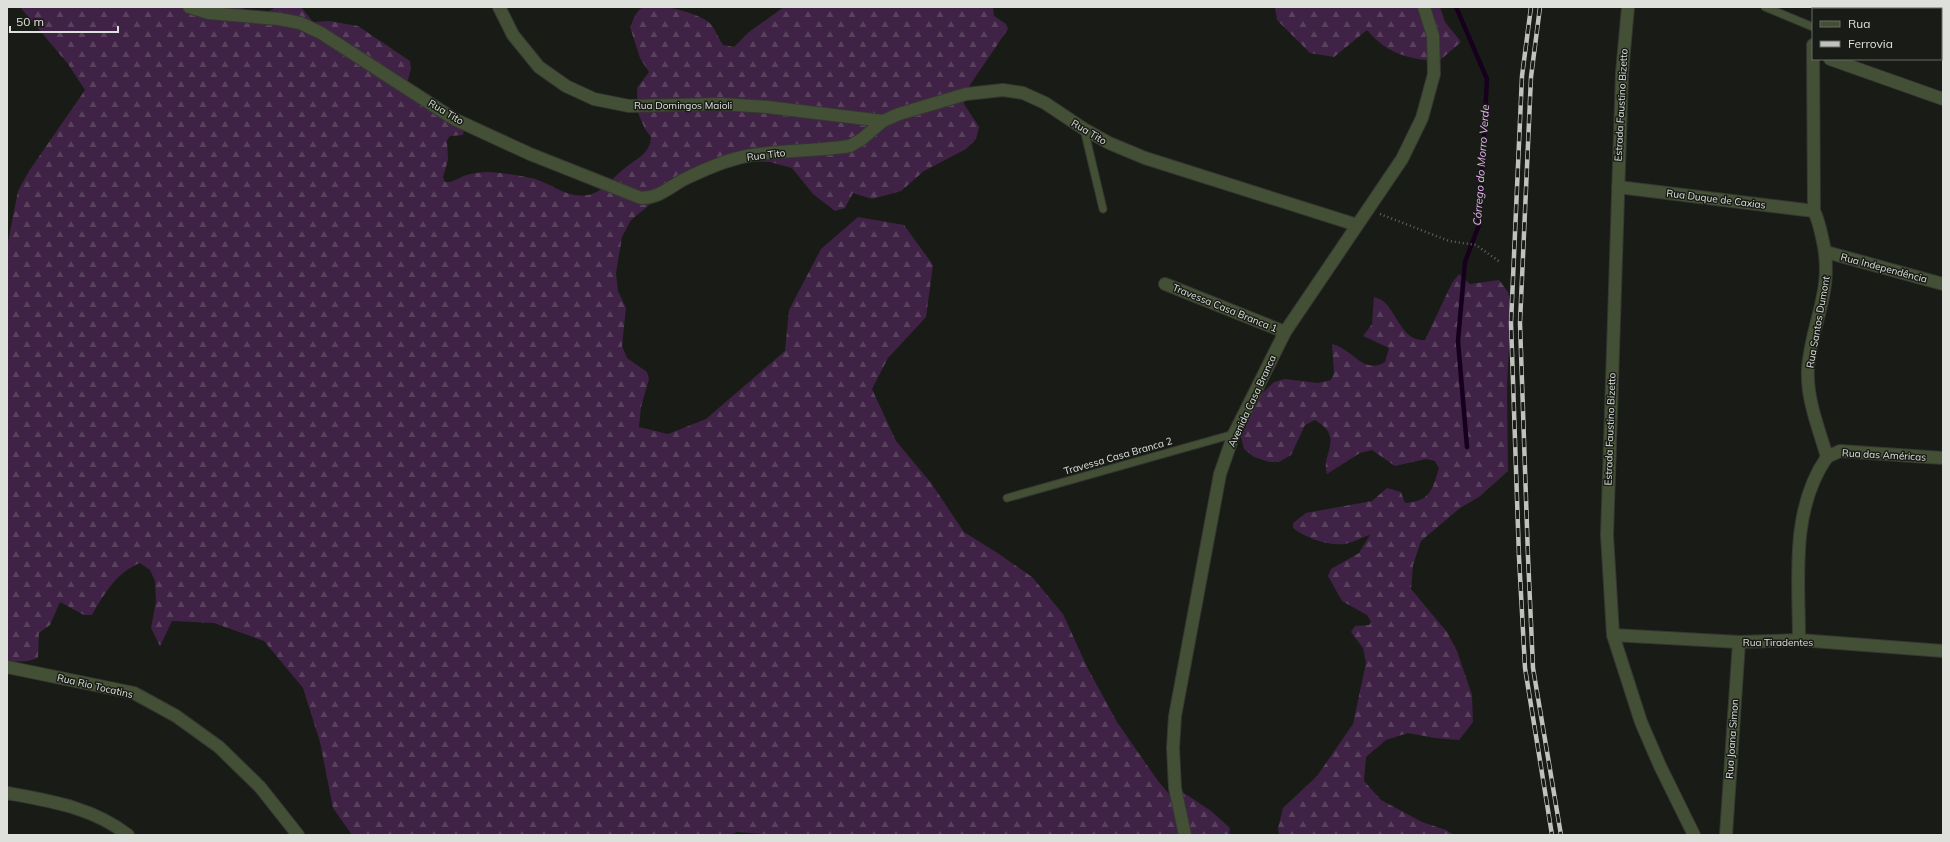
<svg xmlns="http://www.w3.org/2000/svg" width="1950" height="842" viewBox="0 0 1950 842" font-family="Mulish,sans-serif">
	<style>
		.forest { fill: url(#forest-firs) }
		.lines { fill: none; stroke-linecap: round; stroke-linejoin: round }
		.stream { stroke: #17001d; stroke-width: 4.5 }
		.lane-casing { stroke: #353732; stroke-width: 9 }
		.street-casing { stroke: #353732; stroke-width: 14 }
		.path { stroke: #61645e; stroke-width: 2.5; stroke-dasharray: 1 3; stroke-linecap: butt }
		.lane { stroke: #445035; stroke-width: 7 }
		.street { stroke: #445035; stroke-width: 12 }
		.rail-casing { stroke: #c0c3bd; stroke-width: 4.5 }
		.rail { stroke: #191c16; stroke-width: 3; stroke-dasharray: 9; stroke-linecap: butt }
		.labels { text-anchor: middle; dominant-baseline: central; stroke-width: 3; stroke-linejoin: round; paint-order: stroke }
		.street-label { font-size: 10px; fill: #dee0db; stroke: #191c16 }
		.water-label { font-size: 11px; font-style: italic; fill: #ecb6f8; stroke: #191c16 }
	</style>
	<defs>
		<pattern id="forest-firs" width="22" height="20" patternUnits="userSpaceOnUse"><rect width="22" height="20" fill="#3f2245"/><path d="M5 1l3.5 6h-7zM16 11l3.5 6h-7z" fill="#5a425f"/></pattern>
	</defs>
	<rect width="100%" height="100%" fill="#191c16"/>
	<g class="forest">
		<path d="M20 7H242L246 10 266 13 276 7H301L313 22 329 21 358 26 410 61 411 68 406 88 464 129 463 135 450 136 447 140 448 160 443 177 445 182C454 183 459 177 467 175 473 173 482 172 489 172 502 173 517 175 531 178 551 182 568 201 592 194 606 189 614 176 625 168 637 158 650 154 651 137L645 129 638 113 637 88 649 72 640 58 630 27C632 23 635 14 639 10 651 0 695 12 707 21 714 25 718 38 723 45L734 47 749 32 784 7H993L994 16 1006 24 1008 29 963 95 964 104 979 127 976 139 966 149 924 171 901 191 872 199 853 193 845 208 835 211 813 194 792 168 770 162 725 161 664 193 631 220 622 237 616 273 618 291 626 308 622 346 627 358 647 372 649 379 641 407 639 427 668 434 706 419 785 351 789 310 821 249 858 217 904 225 933 265 926 317 888 358 872 389 896 441 931 483 964 532 999 554 1032 577 1063 614 1087 667 1117 722 1158 781 1176 802 1181 791 1211 811 1230 828 1229 835H776L737 832 731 835H352L333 808 320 742 303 688 264 641 214 623 172 621 160 646 151 628 156 601 155 581 150 570 140 563C117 572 104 594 92 615H84L60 602 50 625 39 633 38 658 28 661 7 662V247L18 191 29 171 85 90 68 64Z"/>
		<path d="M1275 7H1440L1445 22 1461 42 1439 61C1408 59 1387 54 1367 30L1334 57 1310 53 1277 20Z"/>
		<path d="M1459 274 1470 284 1499 280 1508 292 1511 304 1507 386 1508 471 1479 497 1460 508 1421 541 1413 565 1411 589 1447 632 1457 651 1472 695 1473 722 1459 740 1435 738 1408 733 1386 740 1366 757 1364 781 1381 800 1422 822 1446 830 1454 835H1279L1278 828 1283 808 1317 776 1353 724 1366 663 1363 648 1351 632 1355 626 1369 625 1371 622 1367 615 1342 601 1328 576 1331 569 1359 553 1370 535C1362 537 1353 543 1343 544 1329 546 1305 538 1293 528V523L1306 513 1372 501 1387 488 1401 492 1405 503C1431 501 1432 490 1439 468L1435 461 1426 459 1395 466 1372 450 1360 453 1327 474C1320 454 1346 438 1315 420L1305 425 1291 455 1279 462H1269L1254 457 1244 449 1241 437 1243 425 1257 398 1274 382 1285 379 1318 383 1331 380 1334 373 1332 344C1353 349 1363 375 1385 362L1389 348 1363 336 1372 324 1374 297C1377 298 1380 299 1383 301 1397 312 1402 342 1425 340L1452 283Z"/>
	</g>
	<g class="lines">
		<path class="stream" d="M1456 7 1487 79 1479 225 1465 262 1458 341 1467 447"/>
		<defs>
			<g id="lane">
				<path d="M1765 7 1813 27"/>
				<path d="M1084 129 1103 209"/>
				<path d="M1007 498 1234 434"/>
			</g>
			<g id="street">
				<path d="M189 7 209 13 279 19 300 23 321 33 454 119 530 154 641 198C662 198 673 183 691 176 710 167 731 158 752 155 784 150 818 151 850 146L862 139 883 121 899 114 966 94 1003 90 1023 93 1045 103 1084 129 1109 143 1145 158 1357 225"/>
				<path d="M499 7 513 35 539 67 566 86 594 99 629 106 721 104 767 107 883 121"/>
				<path d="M1628 7 1622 73 1607 535 1613 635 1641 722 1660 766 1694 835"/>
				<path d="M1820 9V7"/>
				<path d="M1830 59 1943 99"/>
				<path d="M1618 187 1814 211"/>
				<path d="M1826 252 1943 284"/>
				<path d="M1165 284 1285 332"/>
				<path d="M1827 457 1840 451 1943 458"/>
				<path d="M1613 635 1739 642 1799 640 1943 651"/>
				<path d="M1799 640C1799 579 1790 510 1827 457 1819 429 1806 398 1808 368 1812 319 1835 290 1822 237 1820 228 1818 219 1814 211L1813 45"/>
				<path d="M7 667 134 693 176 716 219 747 260 787 298 835"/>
				<path d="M7 793C50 801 92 807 128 835"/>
				<path d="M1185 835 1175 788 1173 748 1175 716 1220 474 1234 434 1285 332 1402 159 1422 118 1434 74 1433 36 1424 7"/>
				<path d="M1726 835 1739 642"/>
			</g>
		</defs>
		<use href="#lane" class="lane-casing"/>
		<use href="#street" class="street-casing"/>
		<path class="path" d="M1380 214 1449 241 1476 245 1500 262"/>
		<use href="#lane" class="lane"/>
		<use href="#street" class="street"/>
		<defs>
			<g id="rail">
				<path d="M1531 7 1522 76 1511 323 1519 557 1525 668 1552 835"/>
				<path d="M1540 7 1531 77 1520 323 1528 557 1533 668 1561 835"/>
			</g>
		</defs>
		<use href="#rail" class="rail-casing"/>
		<use href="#rail" class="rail"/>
	</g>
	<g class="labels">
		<g class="street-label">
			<text x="683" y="105">Rua Domingos Maioli</text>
			<text transform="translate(1621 105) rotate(-87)">Estrada Faustino Bizetto</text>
			<text transform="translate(446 112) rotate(31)">Rua Tito</text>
			<text transform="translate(1089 132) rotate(31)">Rua Tito</text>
			<text transform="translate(766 155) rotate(-7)">Rua Tito</text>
			<text transform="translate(1716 199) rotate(7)">Rua Duque de Caxias</text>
			<text transform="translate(1884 268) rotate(15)">Rua Independência</text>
			<text transform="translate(1225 308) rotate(22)">Travessa Casa Branca 1</text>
			<text transform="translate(1818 322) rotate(-80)">Rua Santos Dumont</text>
			<text transform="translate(1252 401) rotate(-65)">Avenida Casa Branca</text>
			<text transform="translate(1610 429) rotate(-88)">Estrada Faustino Bizetto</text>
			<text transform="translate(1884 455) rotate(3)">Rua das Américas</text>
			<text transform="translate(1118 456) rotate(-16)">Travessa Casa Branca 2</text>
			<text x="1778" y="642">Rua Tiradentes</text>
			<text transform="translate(95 686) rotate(13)">Rua Rio Tocatins</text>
			<text transform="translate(1732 739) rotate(-86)">Rua Joana Simon</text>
		</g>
		<g class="water-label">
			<text transform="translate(1481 165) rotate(-86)">Córrego do Morro Verde</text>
		</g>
	</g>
	<rect width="1950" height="842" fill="none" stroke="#dee0db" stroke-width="16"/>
	<rect x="1812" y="8" width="130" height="52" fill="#191c16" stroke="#686a65"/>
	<rect x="1820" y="21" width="20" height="6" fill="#445035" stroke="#686a65"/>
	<text x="1848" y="28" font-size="12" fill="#dee0db">Rua</text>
	<rect x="1820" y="41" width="20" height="6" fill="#c0c3bd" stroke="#686a65"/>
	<text x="1848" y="48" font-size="12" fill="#dee0db">Ferrovia</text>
	<path d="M10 26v6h108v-6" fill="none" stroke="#dee0db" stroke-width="2"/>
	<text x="16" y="26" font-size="12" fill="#dee0db" stroke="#191c16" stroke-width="3" paint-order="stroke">50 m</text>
</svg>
